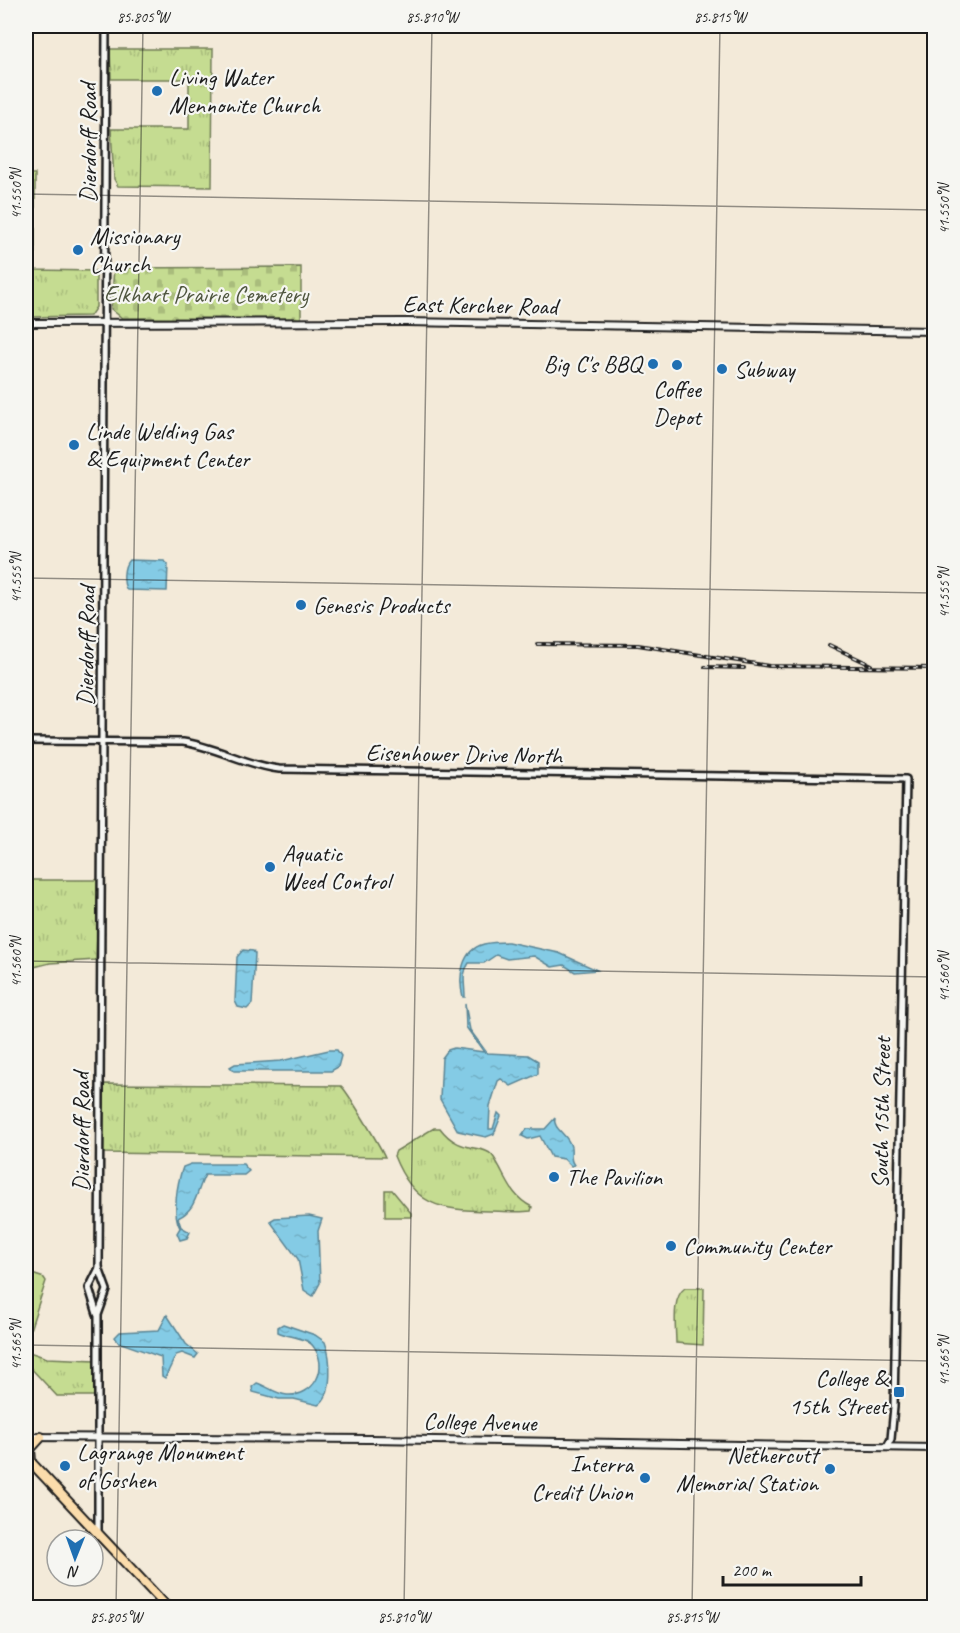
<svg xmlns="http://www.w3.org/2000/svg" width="960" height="1633" viewBox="0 0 960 1633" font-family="Caveat,sans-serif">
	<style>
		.grass { fill: url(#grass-tufts); stroke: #707c56; stroke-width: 1.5 }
		.cemetery { fill: url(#cemetery-stones); stroke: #707c56; stroke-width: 1.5 }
		.water { fill: url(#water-ripples); stroke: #5a8595; stroke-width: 1.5 }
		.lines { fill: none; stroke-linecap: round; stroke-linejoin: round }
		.tertiary-casing { stroke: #1c1c1c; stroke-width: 10 }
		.secondary-casing { stroke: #1c1c1c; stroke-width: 10 }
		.trunk-casing { stroke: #1c1c1c; stroke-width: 12 }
		.tertiary { stroke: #f6f6f2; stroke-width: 5 }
		.secondary { stroke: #f6f6f2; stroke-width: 6 }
		.trunk { stroke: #fbdcab; stroke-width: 8 }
		.rail-casing { stroke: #1c1c1c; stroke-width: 4 }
		.rail { stroke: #f6f6f2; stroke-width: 1.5; stroke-dasharray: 4.5; stroke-linecap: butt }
		.ticks { fill: none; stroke: #1c1c1c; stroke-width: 1.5; stroke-opacity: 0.45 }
		.poi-dot { fill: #1f6fb2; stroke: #f6f6f2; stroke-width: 2 }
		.labels { text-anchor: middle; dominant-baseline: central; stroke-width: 4.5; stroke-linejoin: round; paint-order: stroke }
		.poi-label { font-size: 24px; fill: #1c1c1c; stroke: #f6f6f2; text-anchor: start }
		.street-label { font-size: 24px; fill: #1c1c1c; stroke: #f6f6f2 }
		.park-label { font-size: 24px; fill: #4f563f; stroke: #f6f6f2 }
		.neatline { fill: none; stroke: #1c1c1c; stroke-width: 2 }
		.ticks-label { font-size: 15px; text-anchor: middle; fill: #1c1c1c }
	</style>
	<defs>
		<pattern id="grass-tufts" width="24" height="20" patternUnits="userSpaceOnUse" patternTransform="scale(1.5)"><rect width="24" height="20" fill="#c5dc91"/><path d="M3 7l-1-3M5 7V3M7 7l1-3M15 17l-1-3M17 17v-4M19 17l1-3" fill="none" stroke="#a9bc7c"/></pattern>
		<pattern id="cemetery-stones" width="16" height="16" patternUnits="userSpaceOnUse" patternTransform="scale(1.5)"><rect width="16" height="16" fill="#c5dc91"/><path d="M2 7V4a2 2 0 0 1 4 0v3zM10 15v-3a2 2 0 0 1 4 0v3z" fill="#a9bc7c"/></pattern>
		<pattern id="water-ripples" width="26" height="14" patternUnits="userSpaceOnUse" patternTransform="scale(1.5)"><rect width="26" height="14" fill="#84cbe5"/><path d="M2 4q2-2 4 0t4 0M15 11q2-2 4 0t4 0" fill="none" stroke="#71aec4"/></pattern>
	</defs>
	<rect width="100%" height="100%" fill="#f3ead9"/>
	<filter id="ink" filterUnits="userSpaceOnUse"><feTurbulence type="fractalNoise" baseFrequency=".0167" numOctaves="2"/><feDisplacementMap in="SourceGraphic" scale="12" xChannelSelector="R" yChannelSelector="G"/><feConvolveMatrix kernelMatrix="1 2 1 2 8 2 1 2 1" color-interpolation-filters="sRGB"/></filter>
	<g filter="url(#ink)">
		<g class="grass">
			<path d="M110 49H213L212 187 118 186 114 179 111 129H189V79H111Z"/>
			<path d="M26 174H35V270L96 271V307L90 316 26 317Z"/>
			<path d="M26 880H99L96 960 50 963 26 969Z"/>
			<path d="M104 1084 341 1086C346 1089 380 1146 385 1157L102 1153Z"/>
			<path d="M434 1128H440C459 1154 482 1144 492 1155 506 1173 507 1194 532 1207L531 1211C518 1213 503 1211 489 1211 439 1210 414 1206 394 1156L396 1151Z"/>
			<path d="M385 1190H392L411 1213V1217H385Z"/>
			<path d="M26 1272 44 1278 46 1281 26 1342Z"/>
			<path d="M685 1288H704L703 1345 676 1343C676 1327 671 1298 685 1288Z"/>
			<path d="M26 1348V1351L47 1358 95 1360V1396H57L26 1363Z"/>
		</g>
		<path class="cemetery" d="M301 267V320L122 318 111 309 114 268Z"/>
		<g class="water">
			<path d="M129 560 164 561 168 564 167 591 127 590C122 583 123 566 129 560Z"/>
			<path d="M508 942 559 953 597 970 575 972 564 965 552 967 534 956 507 959 496 955 484 963H469C461 974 465 983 465 997H463C458 978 461 950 484 944 492 942 501 942 508 942Z"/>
			<path d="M243 950 253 951 255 954 252 1004 247 1009 238 1007 235 1001 237 957Z"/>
			<path d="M465 1004 470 1030 487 1053 528 1055 538 1061V1074L511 1086 501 1079 498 1081 490 1106 489 1129H493L498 1113 501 1116 494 1134 486 1137 458 1131 440 1099 442 1058 448 1050 454 1048 484 1052 466 1027Z"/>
			<path d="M329 1050H337L341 1056 338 1067 331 1071H234L230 1067 235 1064 281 1061Z"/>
			<path d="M555 1118C552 1129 569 1135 571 1147 572 1155 569 1159 574 1165L571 1166 564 1159 551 1157 540 1136 528 1139 522 1136 527 1129H545Z"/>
			<path d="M191 1164H243L249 1171 244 1175H205C196 1192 197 1209 178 1218L181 1227 190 1232 187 1238 180 1240 177 1233 180 1228C172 1214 177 1183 183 1167Z"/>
			<path d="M309 1216 322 1219 318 1231 320 1283 313 1296 304 1290 298 1259 270 1221 275 1218Z"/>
			<path d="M167 1315 186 1344 198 1354 195 1358 182 1353 176 1355 165 1378 162 1376 161 1357 118 1342 115 1337 120 1332 159 1330Z"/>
			<path d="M283 1324 315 1335 325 1342C331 1357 334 1396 318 1405L294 1399H279L253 1392 252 1387 257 1383C267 1386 275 1394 287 1395 314 1397 330 1368 313 1346 306 1337 288 1337 278 1332V1327Z"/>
		</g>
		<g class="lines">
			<defs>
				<g id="tertiary">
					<path d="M26 741 183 742C217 747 245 765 279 769L906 779 894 1407 891 1439 887 1447"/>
					<path d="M97 1314 89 1288 99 1268"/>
					<path d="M98 1533V1315L107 1290 99 1268 106 26"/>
				</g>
				<g id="secondary">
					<path d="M26 323 407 322 934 331"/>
					<path d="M26 1437 370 1439 934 1448"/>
				</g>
				<g id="trunk">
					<path d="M26 1457 168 1608"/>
					<path d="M31 1462 30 1449 41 1437"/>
				</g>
			</defs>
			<use href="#tertiary" class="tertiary-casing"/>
			<use href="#secondary" class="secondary-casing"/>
			<use href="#trunk" class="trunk-casing"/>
			<use href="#tertiary" class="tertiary"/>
			<use href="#secondary" class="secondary"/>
			<use href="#trunk" class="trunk"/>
			<defs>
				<g id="rail">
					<path d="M537 644 638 645 769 666 934 668"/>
					<path d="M829 645 871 665"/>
					<path d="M705 667 744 668"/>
				</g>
			</defs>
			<use href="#rail" class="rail-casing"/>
			<use href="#rail" class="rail"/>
		</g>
	</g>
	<path class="ticks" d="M26 194 934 210M26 578 934 593M26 961 934 977M26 1345 934 1361M116 1608 143 26M404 1608 432 26M692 1608 720 26"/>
	<g class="poi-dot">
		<circle cx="157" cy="91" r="6"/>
		<circle cx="78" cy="250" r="6"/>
		<circle cx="653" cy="364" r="6"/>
		<circle cx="677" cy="365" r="6"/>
		<circle cx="722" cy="369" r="6"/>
		<circle cx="74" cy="445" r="6"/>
		<circle cx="301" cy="605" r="6"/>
		<circle cx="270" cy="867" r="6"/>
		<circle cx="554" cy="1177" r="6"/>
		<circle cx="671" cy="1246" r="6"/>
		<rect x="893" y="1386" width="12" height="12" rx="3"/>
		<circle cx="65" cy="1466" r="6"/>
		<circle cx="830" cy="1469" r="6"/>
		<circle cx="645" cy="1478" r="6"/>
	</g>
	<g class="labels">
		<g class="poi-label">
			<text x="169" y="77">Living Water<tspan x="169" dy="28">Mennonite Church</tspan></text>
			<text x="90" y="236">Missionary<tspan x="90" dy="28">Church</tspan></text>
			<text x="641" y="364" text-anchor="end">Big C's BBQ</text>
			<text x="734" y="369">Subway</text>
			<text x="677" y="389" text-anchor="middle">Coffee<tspan x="677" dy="28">Depot</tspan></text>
			<text x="86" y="431">Linde Welding Gas<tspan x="86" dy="28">&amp; Equipment Center</tspan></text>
			<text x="313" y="605">Genesis Products</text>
			<text x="282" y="853">Aquatic<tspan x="282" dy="28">Weed Control</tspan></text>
			<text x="566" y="1177">The Pavilion</text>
			<text x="683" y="1246">Community Center</text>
			<text x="887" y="1378" text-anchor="end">College &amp;<tspan x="887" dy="28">15th Street</tspan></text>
			<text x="77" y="1452">Lagrange Monument<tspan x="77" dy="28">of Goshen</tspan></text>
			<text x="818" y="1455" text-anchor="end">Nethercutt<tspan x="818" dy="28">Memorial Station</tspan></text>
			<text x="633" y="1464" text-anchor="end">Interra<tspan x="633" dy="28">Credit Union</tspan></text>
		</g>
		<g class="street-label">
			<text transform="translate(88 143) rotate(-90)">Dierdorff Road</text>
			<text transform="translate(480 305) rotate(1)">East Kercher Road</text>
			<text transform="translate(86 646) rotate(-89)">Dierdorff Road</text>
			<text transform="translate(464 754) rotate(1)">Eisenhower Drive North</text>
			<text transform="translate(881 1113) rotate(-89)">South 15th Street</text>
			<text transform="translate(81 1132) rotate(-90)">Dierdorff Road</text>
			<text transform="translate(480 1422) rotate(1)">College Avenue</text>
		</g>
		<g class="park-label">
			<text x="206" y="294">Elkhart Prairie Cemetery</text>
		</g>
	</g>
	<rect width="960" height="1633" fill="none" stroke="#f6f6f2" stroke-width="66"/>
	<g transform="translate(75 1558) rotate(181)"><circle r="28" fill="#f6f6f2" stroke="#9f9f9c" stroke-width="1.5"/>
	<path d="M0-4.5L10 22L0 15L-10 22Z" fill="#1f6fb2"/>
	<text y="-9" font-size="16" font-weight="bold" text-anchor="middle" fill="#1c1c1c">N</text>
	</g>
	<path d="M723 1576v9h138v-9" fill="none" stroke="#1c1c1c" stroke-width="3"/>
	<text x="732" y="1576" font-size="18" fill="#1c1c1c" stroke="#f6f6f2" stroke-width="4.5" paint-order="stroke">200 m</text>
	<rect x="33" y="33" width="894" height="1567" class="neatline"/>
	<g class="ticks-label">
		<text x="143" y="22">85.805°W</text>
		<text x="432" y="22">85.810°W</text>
		<text x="720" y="22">85.815°W</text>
		<text transform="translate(16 194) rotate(-90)" y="5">41.550°N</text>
		<text transform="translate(944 209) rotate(-90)" y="5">41.550°N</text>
		<text transform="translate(16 578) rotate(-90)" y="5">41.555°N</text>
		<text transform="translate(944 593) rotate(-90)" y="5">41.555°N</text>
		<text transform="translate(16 962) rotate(-90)" y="5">41.560°N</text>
		<text transform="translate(944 977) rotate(-90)" y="5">41.560°N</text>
		<text transform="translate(16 1345) rotate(-90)" y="5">41.565°N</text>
		<text transform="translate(944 1361) rotate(-90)" y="5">41.565°N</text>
		<text x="116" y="1622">85.805°W</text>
		<text x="404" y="1622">85.810°W</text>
		<text x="692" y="1622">85.815°W</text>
	</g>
</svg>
